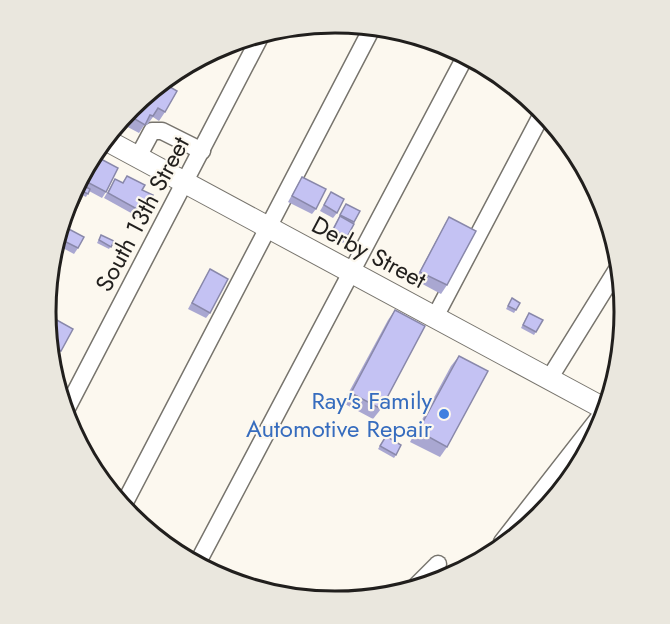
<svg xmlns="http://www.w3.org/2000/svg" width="670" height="624" viewBox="0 0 670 624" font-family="Jost,sans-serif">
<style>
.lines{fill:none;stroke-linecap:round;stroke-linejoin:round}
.minor-casing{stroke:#77746d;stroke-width:19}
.major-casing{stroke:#77746d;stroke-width:23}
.minor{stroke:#fff;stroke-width:16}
.major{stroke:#fff;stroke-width:21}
.wall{fill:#a9a7d1}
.building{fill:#c4c2f3;stroke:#8988aa;stroke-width:1.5}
.shop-dot{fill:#3f7fe0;stroke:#fcf8ef;stroke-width:2}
.labels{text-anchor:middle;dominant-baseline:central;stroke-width:4.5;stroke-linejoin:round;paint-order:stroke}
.street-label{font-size:24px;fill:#211f1d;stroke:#fcf8ef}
.shop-label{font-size:24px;fill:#366cbe;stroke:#fcf8ef;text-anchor:end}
.rim{fill:none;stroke:#211f1d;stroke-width:3}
</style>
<rect width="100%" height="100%" fill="#fcf8ef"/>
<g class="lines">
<g class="minor-casing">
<g id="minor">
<polyline points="138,157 152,131 162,131 202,151"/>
<polyline points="66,210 79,183"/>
<polyline points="435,317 543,112"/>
<polyline points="549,379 616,271"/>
<polyline points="65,412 260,37"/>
<polyline points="123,506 371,30"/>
<polyline points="502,542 605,410"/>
<polyline points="198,562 465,57"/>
<polyline points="417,585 438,564"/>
</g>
</g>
<g class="major-casing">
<polyline id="major" points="108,141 605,409"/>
</g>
<use href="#minor" class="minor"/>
<use href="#major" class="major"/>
</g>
<g class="wall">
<polygon points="165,84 165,112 159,121 153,117 147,125 145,124 139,133 122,124 131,107"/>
<polygon points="99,158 106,192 102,198 89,191 86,197 80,194"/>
<polygon points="127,176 142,190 144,213 140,218 104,198 115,179 122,183"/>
<polygon points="302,177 316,209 312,214 288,202"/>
<polygon points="331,192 337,213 333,218 320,211"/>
<polygon points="346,204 360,211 347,237 343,243 329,235"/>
<polygon points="449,217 447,285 441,294 415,280 444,226"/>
<polygon points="65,227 78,248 74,254 59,246 62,231"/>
<polygon points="101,235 114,241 109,249 97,243"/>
<polygon points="210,269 210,313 206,318 188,309"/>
<polygon points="512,298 520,303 514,313 506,309"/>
<polygon points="395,310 381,409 373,419 343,403 388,320"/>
<polygon points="46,314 61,351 57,357 54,355"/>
<polygon points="527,316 543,320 534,335 521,328"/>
<polygon points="459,356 447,447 440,457 410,442 451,366"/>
<polygon points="384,439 396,455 394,458 378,449"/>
</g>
<g class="building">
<polygon points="165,84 177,91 165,112 158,108 153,116 150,115 145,125 128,115 133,106"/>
<polygon points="99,158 118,168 106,192 87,182"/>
<polygon points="127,176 145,185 142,190 153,195 144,213 108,193 115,179 123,183"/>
<polygon points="302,177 326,189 316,209 292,196"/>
<polygon points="84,186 90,189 88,194 82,191"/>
<polygon points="331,192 344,199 337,213 324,205"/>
<polygon points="346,204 360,211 354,222 340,215"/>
<polygon points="340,216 354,224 347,237 333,230"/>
<polygon points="449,217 476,231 447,285 420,272"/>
<polygon points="65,227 84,237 78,248 60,239 61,234"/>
<polygon points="101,235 114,241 111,247 99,240"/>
<polygon points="210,269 228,279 210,313 192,303"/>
<polygon points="512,298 520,303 516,310 508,306"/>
<polygon points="395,310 425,326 381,409 351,393"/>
<polygon points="529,313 543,320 536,332 523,325"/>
<polygon points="46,314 73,329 61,351 52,346"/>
<polygon points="459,356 488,371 447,447 418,431"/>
<polygon points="386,436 401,445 396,455 380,446"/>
</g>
<circle class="shop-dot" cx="444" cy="414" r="6"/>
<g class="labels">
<g class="street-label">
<text transform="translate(142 214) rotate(-62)">South 13th Street</text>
<text transform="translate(369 252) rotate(28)">Derby Street</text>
</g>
<g class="shop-label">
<text x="432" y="400">Ray's Family<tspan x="432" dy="28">Automotive Repair</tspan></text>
</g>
</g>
<path d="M0 0H670V624H0ZM56 312a279 279 0 1 1 558 0a279 279 0 1 1-558 0Z" fill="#eae7de" fill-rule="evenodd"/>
<path class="rim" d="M56 312a279 279 0 1 1 558 0a279 279 0 1 1-558 0Z"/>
</svg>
